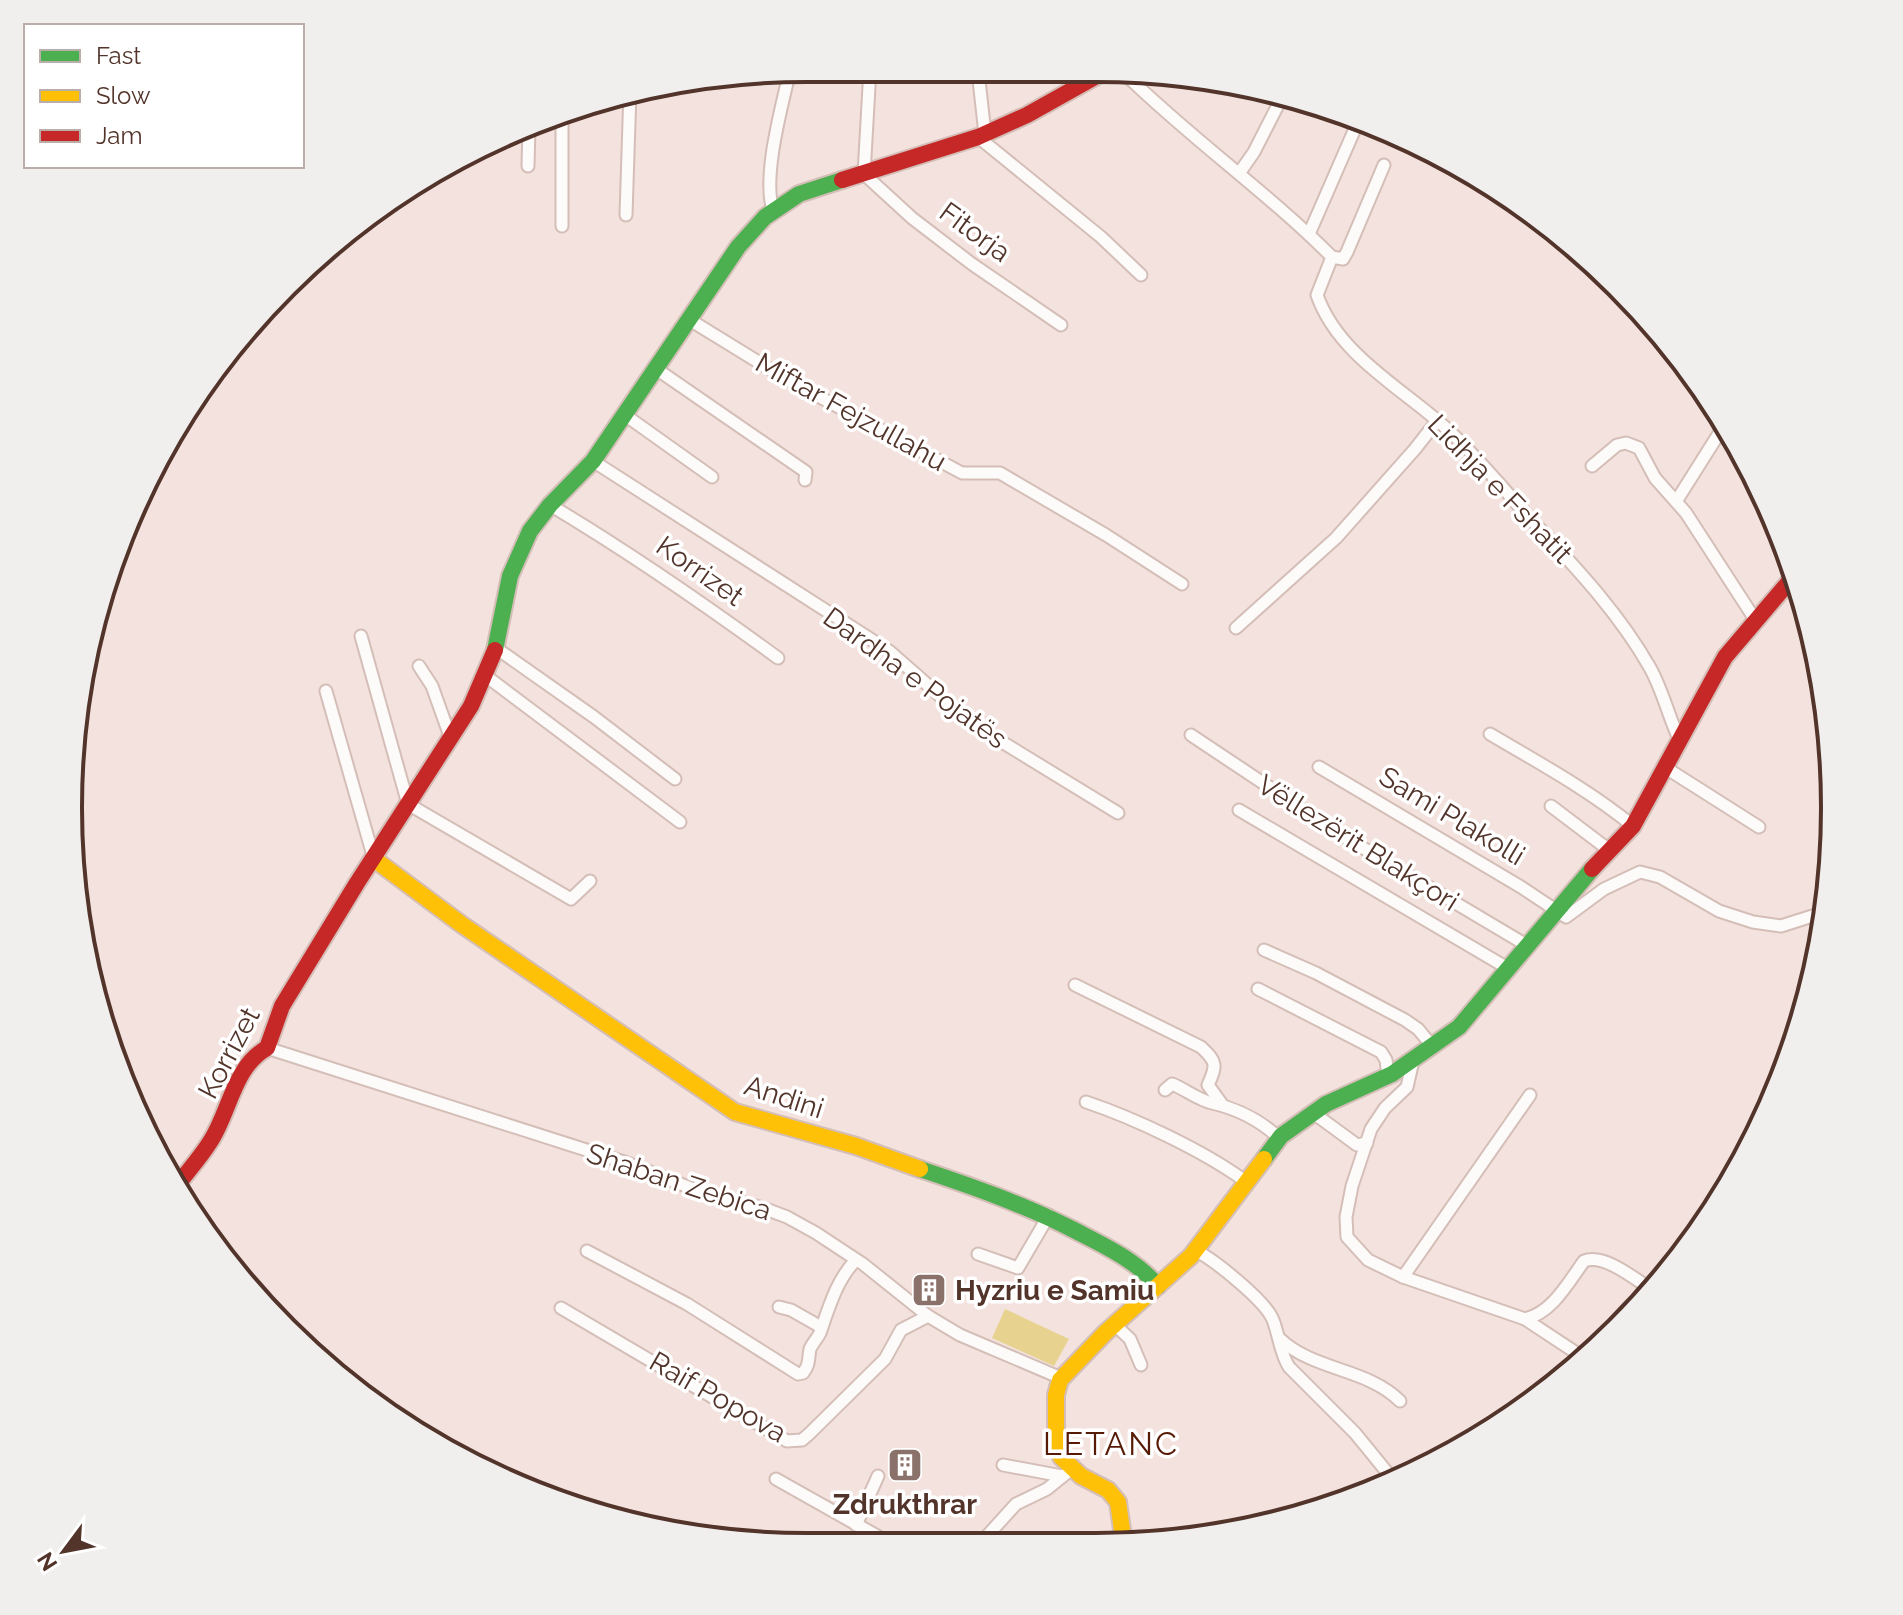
<svg xmlns="http://www.w3.org/2000/svg" width="1903" height="1615" viewBox="0 0 1903 1615" font-family="Raleway,sans-serif">
<style>
.green{fill:#e7d38f}
.lines{fill:none;stroke-linecap:round;stroke-linejoin:round}
.street-casing{stroke:#d4beb7;stroke-width:15}
.fast-casing{stroke:#d4beb7;stroke-width:20}
.slow-casing{stroke:#d4beb7;stroke-width:20}
.jam-casing{stroke:#d4beb7;stroke-width:20}
.street{stroke:#fdfbfa;stroke-width:11}
.fast{stroke:#4caf50;stroke-width:16}
.slow{stroke:#ffc107;stroke-width:16}
.jam{stroke:#c62828;stroke-width:16}
.labels{text-anchor:middle;dominant-baseline:central;stroke-width:7;stroke-linejoin:round;paint-order:stroke}
.street-label{font-size:28px;fill:#52342a;stroke:#fff}
.poi-label{font-size:28px;font-weight:bold;fill:#52342a;stroke:#fff;text-anchor:start}
.quarter-label{font-size:32px;letter-spacing:2px;fill:#571b05;stroke:#fff}
.rim{fill:none;stroke:#52342a;stroke-width:4}
</style>
<rect width="100%" height="100%" fill="#f3e2dd"/>
<polygon class="green" points="1005,1309 1069,1339 1054,1366 992,1338"/>
<g class="lines">
<g class="street-casing">
<g id="street">
<polyline points="870,69 864,174 912,218 972,264 1061,325"/>
<polyline points="978,71 985,134"/>
<path d="M1124,73C1190,138 1266,191 1332,257L1343,259L1347,252L1384,165"/>
<polyline points="562,114 562,226"/>
<polyline points="978,137 1101,237 1141,275"/>
<polyline points="528,166 529,126"/>
<polyline points="1240,172 1254,152 1280,101"/>
<path d="M773,210C762,176 782,106 790,70"/>
<polyline points="626,215 630,91"/>
<polyline points="1309,234 1357,124"/>
<path d="M1332,257L1317,295C1338,355 1402,388 1447,429C1477,456 1503,489 1530,518C1573,565 1617,610 1649,666C1662,688 1668,715 1679,739"/>
<polyline points="690,320 786,379 962,473 1000,473 1106,535 1182,584"/>
<polyline points="655,368 806,472 805,480"/>
<polyline points="625,415 712,477"/>
<polyline points="593,461 889,651 971,723 1118,813"/>
<polyline points="1592,466 1617,445 1626,443 1639,448 1655,478 1686,513 1756,621"/>
<polyline points="1677,500 1725,424"/>
<path d="M550,505C629,552 704,604 778,658"/>
<polyline points="1236,628 1336,538 1415,449 1437,421"/>
<polyline points="361,636 408,804 571,899 590,881"/>
<polyline points="496,648 594,717 675,779"/>
<polyline points="419,666 432,686 451,739"/>
<polyline points="486,676 680,822"/>
<polyline points="326,691 374,859"/>
<path d="M1490,734C1539,763 1589,790 1633,826"/>
<polyline points="1191,735 1338,833 1528,946"/>
<polyline points="1319,767 1521,887 1566,917 1604,889 1640,872 1660,877 1719,911 1753,922 1781,926 1825,912"/>
<polyline points="1666,768 1759,827"/>
<polyline points="1551,806 1609,850"/>
<polyline points="1239,810 1509,969"/>
<polyline points="1264,950 1316,973 1405,1020 1418,1029 1433,1047"/>
<path d="M1075,985L1201,1047C1217,1062 1217,1065 1208,1085L1221,1103"/>
<polyline points="1258,989 1381,1052 1386,1060 1388,1076"/>
<polyline points="267,1048 627,1163 696,1190 763,1208 787,1217 816,1233 863,1264 928,1316 960,1335 1061,1378"/>
<path d="M1413,1061L1407,1087L1385,1108L1371,1129L1352,1186L1346,1217L1347,1237L1368,1260L1403,1277L1525,1319C1552,1313 1568,1283 1584,1261C1604,1253 1635,1279 1652,1290"/>
<path d="M1165,1090L1172,1084C1185,1089 1198,1100 1212,1103C1238,1109 1260,1120 1279,1138"/>
<path d="M1086,1102C1134,1118 1204,1151 1245,1181"/>
<polyline points="1312,1112 1357,1145 1367,1143"/>
<path d="M1195,1250C1213,1259 1266,1301 1273,1320C1279,1335 1280,1353 1289,1367L1355,1433L1395,1482"/>
<path d="M587,1251L687,1304L798,1374L803,1373C810,1364 808,1359 810,1349C812,1344 817,1339 820,1333C829,1307 837,1279 856,1260"/>
<polyline points="978,1254 1018,1268 1049,1215"/>
<polyline points="1403,1277 1530,1095"/>
<polyline points="779,1307 791,1310 821,1327"/>
<polyline points="561,1308 787,1441 802,1440 809,1434 885,1359 901,1330 928,1316"/>
<polyline points="1525,1319 1584,1358"/>
<polyline points="1115,1325 1130,1339 1141,1365"/>
<path d="M1280,1339C1314,1371 1367,1368 1400,1401"/>
<polyline points="1003,1465 1062,1476"/>
<polyline points="776,1479 895,1546"/>
<polyline points="856,1525 878,1476"/>
<polyline points="978,1546 1016,1504 1047,1489 1073,1468"/>
</g>
</g>
<g class="fast-casing">
<g id="fast">
<polyline points="495,650 510,576 530,531 550,505 593,461 738,247 765,217 799,194 842,180"/>
<polyline points="1264,1159 1281,1136 1326,1104 1392,1074 1459,1027 1592,869"/>
<path d="M920,1169C974,1187 1025,1205 1076,1231C1107,1247 1135,1260 1158,1286"/>
</g>
</g>
<g class="slow-casing">
<g id="slow">
<polyline points="374,859 461,924 735,1112 856,1146 920,1169"/>
<polyline points="1124,1544 1118,1502 1108,1490 1081,1476 1061,1457 1056,1440 1056,1395 1060,1380 1105,1333 1191,1256 1264,1159"/>
</g>
</g>
<g class="jam-casing">
<g id="jam">
<polyline points="842,180 978,137 1027,115 1102,73"/>
<polyline points="1592,869 1633,826 1725,657 1794,576"/>
<path d="M176,1187C187,1172 200,1158 210,1142C230,1112 233,1067 267,1048L282,1006L357,883L471,706L495,650"/>
</g>
</g>
<use href="#street" class="street"/>
<use href="#fast" class="fast"/>
<use href="#slow" class="slow"/>
<use href="#jam" class="jam"/>
</g>
<defs>
<g id="building-square" transform="scale(1.8)"><rect x="-9" y="-9" width="18" height="18" rx="4" fill="#8a7169" stroke="#fff"/><path d="M-4-6H4V6H1V3H-1V6H-4ZM-2.5-4.3h1.7v1.8h-1.7ZM.8-4.3h1.7v1.8H.8ZM-2.5-1h1.7V.8h-1.7ZM.8-1h1.7V.8H.8Z" fill="#fff"/></g>
</defs>
<g fill-rule="evenodd">
<use href="#building-square" x="929" y="1290"/>
<use href="#building-square" x="905" y="1465"/>
</g>
<g class="labels">
<g class="street-label">
<text transform="translate(975 232) rotate(36)">Fitorja</text>
<text transform="translate(851 412) rotate(29)">Miftar Fejzullahu</text>
<text transform="translate(1500 489) rotate(46)">Lidhja e Fshatit</text>
<text transform="translate(700 571) rotate(35)">Korrizet</text>
<text transform="translate(915 678) rotate(36)">Dardha e Pojatës</text>
<text transform="translate(1452 816) rotate(31)">Sami Plakolli</text>
<text transform="translate(1358 843) rotate(32)">Vëllezërit Blakçori</text>
<text transform="translate(229 1053) rotate(-62)">Korrizet</text>
<text transform="translate(784 1097) rotate(18)">Andini</text>
<text transform="translate(679 1182) rotate(18)">Shaban Zebica</text>
<text transform="translate(718 1397) rotate(30)">Raif Popova</text>
</g>
<g class="poi-label">
<text x="955" y="1290">Hyzriu e Samiu</text>
<text x="905" y="1504" text-anchor="middle">Zdrukthrar</text>
</g>
<g class="quarter-label">
<text x="1111" y="1443">LETANC</text>
</g>
</g>
<path d="M0 0H1903V1615H0ZM807 82H1096A725 725 0 0 1 1821 807V808A725 725 0 0 1 1096 1533H807A725 725 0 0 1 82 808V807A725 725 0 0 1 807 82Z" fill="#f1efee" fill-rule="evenodd"/>
<path class="rim" d="M807 82H1096A725 725 0 0 1 1821 807V808A725 725 0 0 1 1096 1533H807A725 725 0 0 1 82 808V807A725 725 0 0 1 807 82Z"/>
<rect x="24" y="24" width="280" height="144" fill="#ffffff" stroke="#baaeaa" stroke-width="2"/>
<rect x="40" y="50" width="40" height="12" fill="#4caf50" stroke="#baaeaa" stroke-width="2"/>
<text x="96" y="64" font-size="24" fill="#52342a">Fast</text>
<rect x="40" y="90" width="40" height="12" fill="#ffc107" stroke="#baaeaa" stroke-width="2"/>
<text x="96" y="104" font-size="24" fill="#52342a">Slow</text>
<rect x="40" y="130" width="40" height="12" fill="#c62828" stroke="#baaeaa" stroke-width="2"/>
<text x="96" y="144" font-size="24" fill="#52342a">Jam</text>
<g transform="translate(64 1551) rotate(238)" stroke="#ffffff" stroke-width="6" paint-order="stroke">
<path d="M0-6L14 30L0 20L-14 30Z" fill="#52342a"/>
<text y="-12" font-size="22" font-weight="bold" text-anchor="middle" fill="#52342a">N</text>
</g>
</svg>
